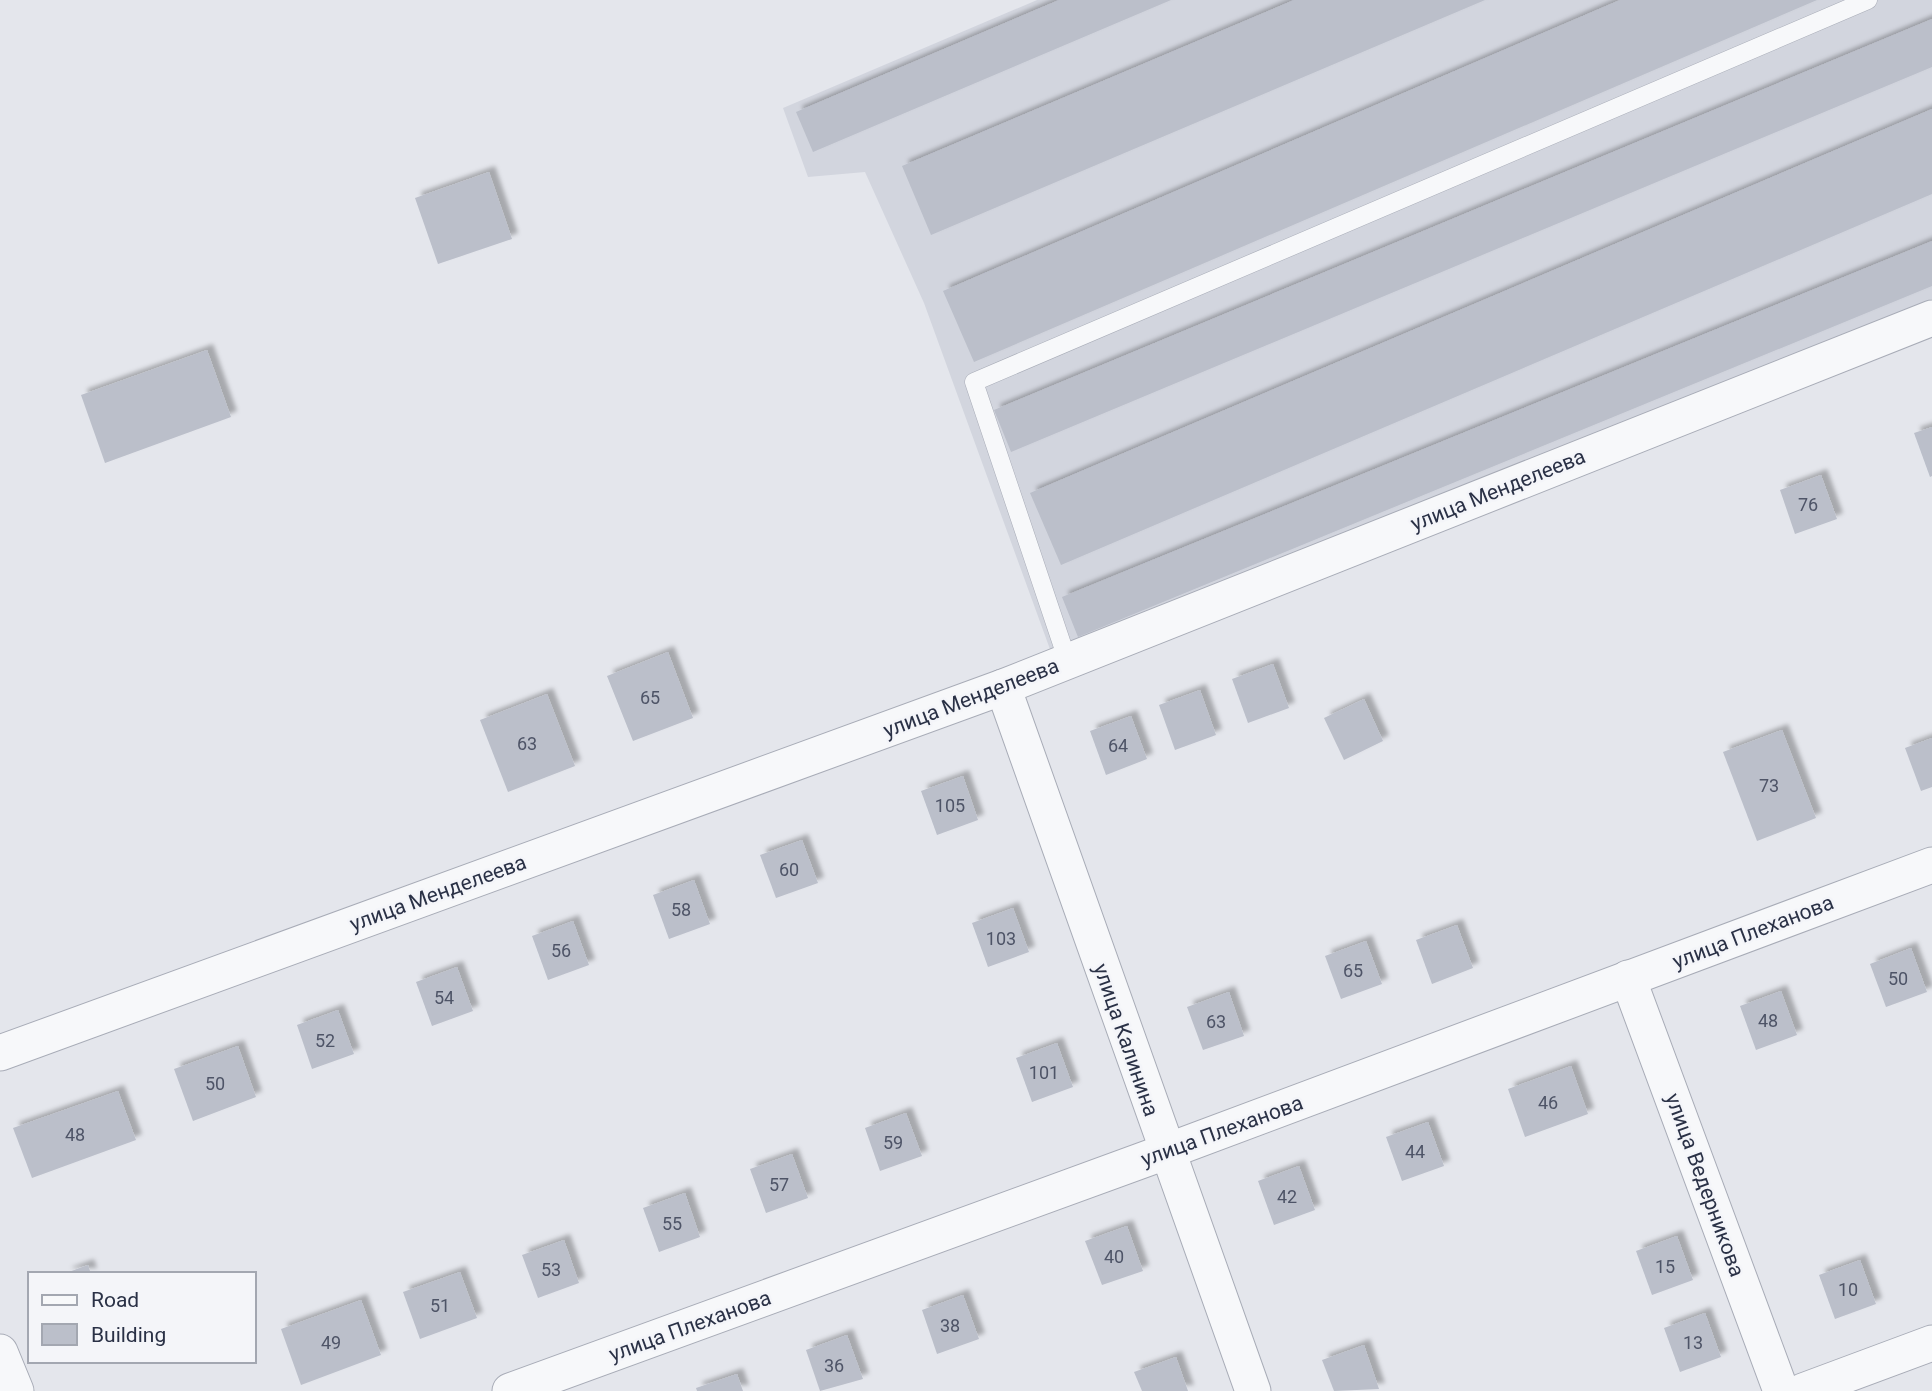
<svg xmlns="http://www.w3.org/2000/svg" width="1932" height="1391" viewBox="0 0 1932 1391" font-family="Roboto,sans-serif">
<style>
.built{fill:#d2d5de}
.building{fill:#bbbfca;filter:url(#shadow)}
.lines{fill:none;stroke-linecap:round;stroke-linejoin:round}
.service-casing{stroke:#a8acb7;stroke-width:19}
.minor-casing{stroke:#a8acb7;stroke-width:37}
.service{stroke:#f7f8fa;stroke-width:18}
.minor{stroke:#f7f8fa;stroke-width:35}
.labels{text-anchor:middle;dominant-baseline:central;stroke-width:5;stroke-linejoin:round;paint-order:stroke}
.number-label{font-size:18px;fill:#4e5467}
.street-label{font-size:21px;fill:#2a3146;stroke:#f4f5f9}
</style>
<defs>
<filter id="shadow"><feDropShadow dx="6" dy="-6" stdDeviation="2" flood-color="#0004"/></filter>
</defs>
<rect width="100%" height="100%" fill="#e4e6ec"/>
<polygon class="built" points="1037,0 1932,0 1932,299 1051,652 924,303 865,172 808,177 783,108"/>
<g class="building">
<polygon points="1059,0 1171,0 813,152 796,112"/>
<polygon points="1294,0 1485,0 931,235 902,166"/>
<polygon points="1620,0 1817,0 974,362 943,291"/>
<polygon points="1932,19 1932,67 1011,452 994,410"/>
<polygon points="1932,109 1932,194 1061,565 1030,493"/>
<polygon points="489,172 512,239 438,264 415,198"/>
<polygon points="1932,241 1932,286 1078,637 1062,597"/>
<polygon points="207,350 231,417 105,463 81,395"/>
<polygon points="1932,427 1932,476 1930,477 1914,433"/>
<polygon points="1821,475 1837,519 1795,534 1780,490"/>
<polygon points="668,652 693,718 633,741 607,676"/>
<polygon points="1273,664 1289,708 1248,723 1232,679"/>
<polygon points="1200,690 1216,735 1175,750 1159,705"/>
<polygon points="547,694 575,766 508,792 480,720"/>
<polygon points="1364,699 1383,741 1344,760 1324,718"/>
<polygon points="1131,716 1147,759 1106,775 1090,731"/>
<polygon points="1782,730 1816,818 1757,841 1723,752"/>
<polygon points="1932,738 1932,787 1921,791 1905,748"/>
<polygon points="963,776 978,820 937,835 921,791"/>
<polygon points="802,840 818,883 776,898 760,855"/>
<polygon points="694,880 710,924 669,939 653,895"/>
<polygon points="1013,908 1029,952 988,967 972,923"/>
<polygon points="573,921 589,965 548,980 532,936"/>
<polygon points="1457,925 1473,968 1432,984 1416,940"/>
<polygon points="1366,941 1382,984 1341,999 1325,956"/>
<polygon points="1911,948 1927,992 1886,1007 1870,964"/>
<polygon points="457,967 473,1011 432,1026 416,982"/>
<polygon points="1781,991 1797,1035 1756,1050 1740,1006"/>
<polygon points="1229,992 1244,1036 1203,1050 1187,1007"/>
<polygon points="338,1010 354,1054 312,1069 297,1025"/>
<polygon points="1057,1043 1073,1087 1032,1102 1016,1058"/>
<polygon points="238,1046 256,1097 193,1121 174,1069"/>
<polygon points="1571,1066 1588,1114 1525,1137 1508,1089"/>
<polygon points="118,1091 136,1140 32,1178 13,1128"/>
<polygon points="906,1113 922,1156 880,1171 865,1128"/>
<polygon points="1428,1122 1444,1166 1402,1181 1386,1137"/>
<polygon points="792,1154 808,1198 766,1213 750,1169"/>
<polygon points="1299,1166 1315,1210 1274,1225 1258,1181"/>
<polygon points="685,1193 700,1237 659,1252 643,1208"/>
<polygon points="1127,1226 1143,1271 1102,1285 1085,1241"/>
<polygon points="1677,1236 1693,1280 1652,1295 1636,1251"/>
<polygon points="564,1240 579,1283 538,1298 522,1255"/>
<polygon points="1860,1260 1876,1304 1835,1319 1819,1275"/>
<polygon points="88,1265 91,1274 66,1274 66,1273"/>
<polygon points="460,1272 477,1318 420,1339 403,1292"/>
<polygon points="963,1295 979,1339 937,1354 922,1310"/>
<polygon points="361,1300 381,1355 301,1385 281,1329"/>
<polygon points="1705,1313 1721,1357 1680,1372 1664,1328"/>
<polygon points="847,1335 863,1379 820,1391 806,1350"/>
<polygon points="1364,1345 1379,1389 1334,1391 1322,1360"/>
<polygon points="1176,1357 1188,1391 1142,1391 1134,1372"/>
<polygon points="737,1374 743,1391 697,1391 696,1388"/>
</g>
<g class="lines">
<g class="service-casing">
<polyline id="service" points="1068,662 974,382 1868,0"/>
</g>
<g class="minor-casing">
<g id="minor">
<polyline points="1003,687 1253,1391"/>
<polyline points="1628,978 1781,1391"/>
<polyline points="0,1053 1003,687 1932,318"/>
<polyline points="0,1352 16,1391"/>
<polyline points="510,1391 1165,1152 1932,865"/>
<polyline points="1803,1391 1932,1343"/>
</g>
</g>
<use href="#service" class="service"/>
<use href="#minor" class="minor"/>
</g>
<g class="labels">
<g class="number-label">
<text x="1808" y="504">76</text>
<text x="650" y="697">65</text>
<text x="527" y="743">63</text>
<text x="1118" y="745">64</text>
<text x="1769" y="785">73</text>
<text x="950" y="805">105</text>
<text x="789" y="869">60</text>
<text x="681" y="909">58</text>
<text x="1001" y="938">103</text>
<text x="561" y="950">56</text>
<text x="1353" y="970">65</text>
<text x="1898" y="978">50</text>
<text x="444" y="997">54</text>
<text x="1768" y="1020">48</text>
<text x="1216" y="1021">63</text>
<text x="325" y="1040">52</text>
<text x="1044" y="1072">101</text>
<text x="215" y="1083">50</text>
<text x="1548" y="1102">46</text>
<text x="75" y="1134">48</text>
<text x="893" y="1142">59</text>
<text x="1415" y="1151">44</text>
<text x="779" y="1184">57</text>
<text x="1287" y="1196">42</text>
<text x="672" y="1223">55</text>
<text x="1114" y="1256">40</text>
<text x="1665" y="1266">15</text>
<text x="551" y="1269">53</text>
<text x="1848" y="1289">10</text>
<text x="440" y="1305">51</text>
<text x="950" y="1325">38</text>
<text x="331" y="1342">49</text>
<text x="1693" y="1342">13</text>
<text x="834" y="1365">36</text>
</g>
<g class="street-label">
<text transform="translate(1498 490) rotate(-22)">улица Менделеева</text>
<text transform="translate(971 698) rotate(-21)">улица Менделеева</text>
<text transform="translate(438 893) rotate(-20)">улица Менделеева</text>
<text transform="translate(1753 932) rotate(-21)">улица Плеханова</text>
<text transform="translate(1126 1040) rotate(71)">улица Калинина</text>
<text transform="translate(1222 1131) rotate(-20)">улица Плеханова</text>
<text transform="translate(1705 1185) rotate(70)">улица Ведерникова</text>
<text transform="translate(690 1326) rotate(-20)">улица Плеханова</text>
</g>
</g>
<rect x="28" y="1272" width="228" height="91" fill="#f4f5f9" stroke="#a3a7b1" stroke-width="2"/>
<rect x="42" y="1295" width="35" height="10" fill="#f7f8fa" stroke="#a3a7b1" stroke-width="2"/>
<text x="91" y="1307" font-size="21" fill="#2a3146">Road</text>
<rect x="42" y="1324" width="35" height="21" fill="#bbbfca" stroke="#a3a7b1" stroke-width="2"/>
<text x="91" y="1342" font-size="21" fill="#2a3146">Building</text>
</svg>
